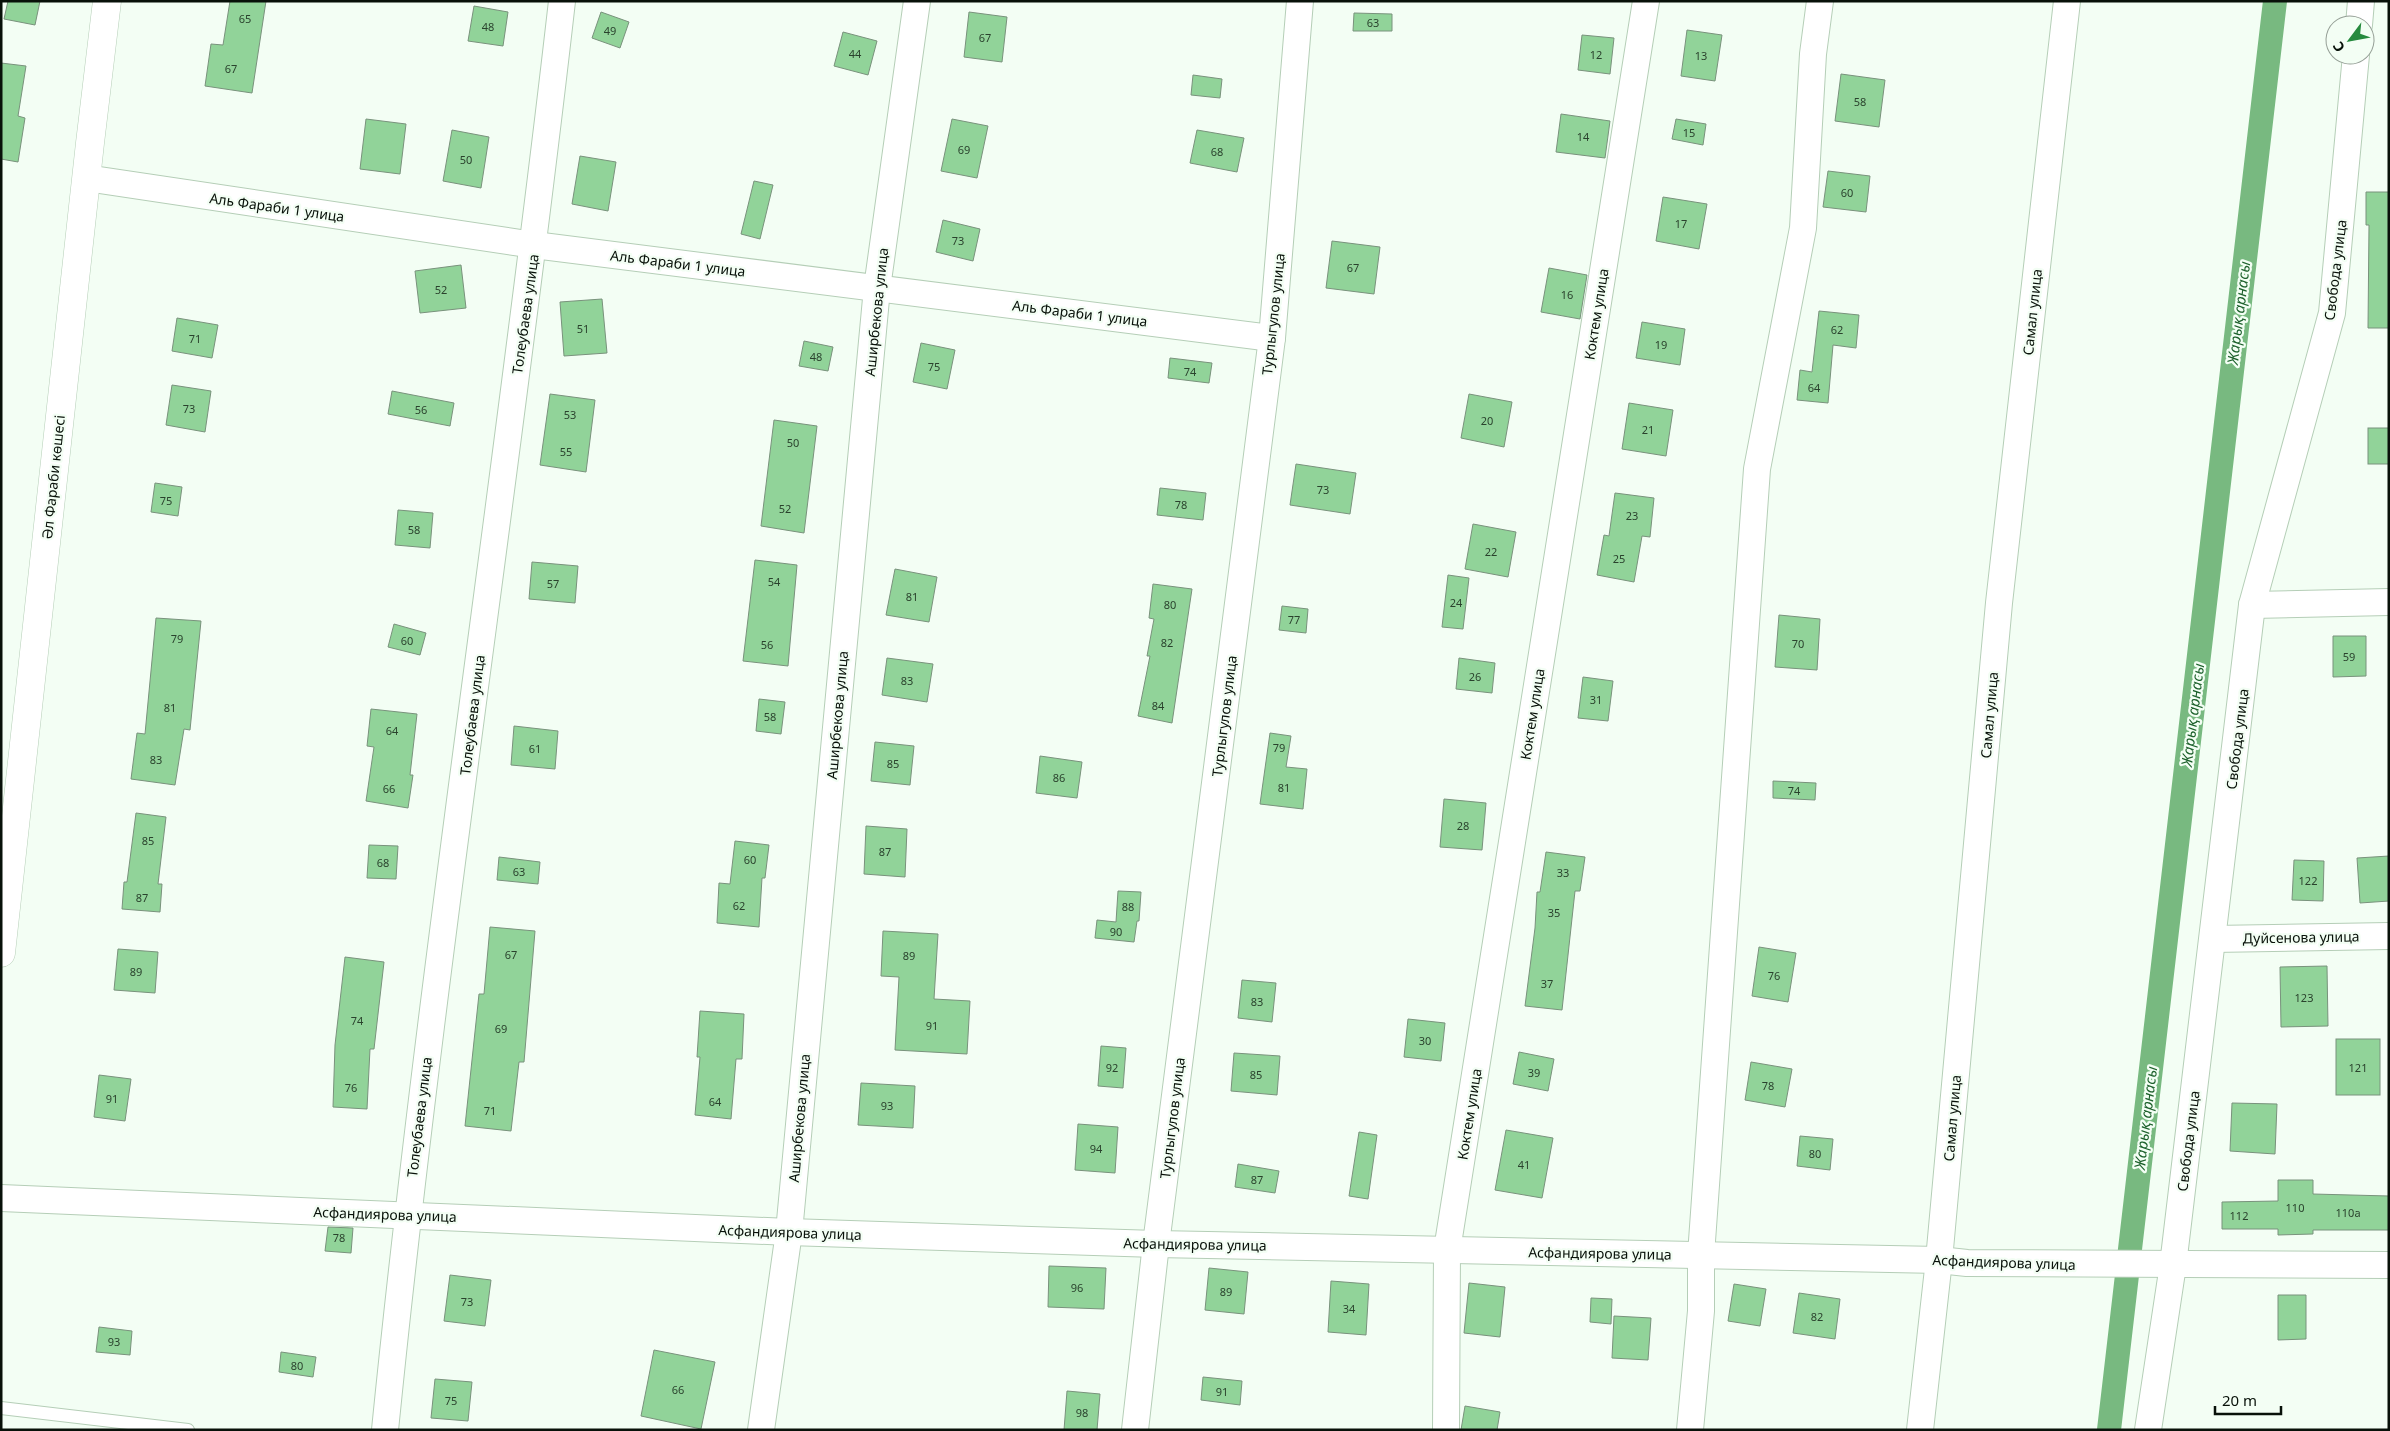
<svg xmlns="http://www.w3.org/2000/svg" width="2390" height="1431" viewBox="0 0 2390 1431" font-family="'Noto Sans',sans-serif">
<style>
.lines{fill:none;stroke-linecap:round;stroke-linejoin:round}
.canal{stroke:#78b980;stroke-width:24}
.building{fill:#91d399;stroke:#79927c}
.service-casing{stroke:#b5ceb7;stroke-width:14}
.minor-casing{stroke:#b5ceb7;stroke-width:28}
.tertiary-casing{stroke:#b5ceb7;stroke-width:29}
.service{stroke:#fff;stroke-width:12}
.minor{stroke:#fff;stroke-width:26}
.tertiary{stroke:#fff;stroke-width:28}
.labels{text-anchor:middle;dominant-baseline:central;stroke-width:4.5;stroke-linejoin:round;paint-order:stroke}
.number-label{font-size:11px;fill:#2a422d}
.street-label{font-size:14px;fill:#081109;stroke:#f3fef4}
.water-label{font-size:15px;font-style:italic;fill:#1d612c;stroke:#f3fef4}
</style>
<rect width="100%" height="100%" fill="#f3fef4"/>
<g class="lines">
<polyline class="canal" points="2109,1430 2275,1"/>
</g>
<g class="building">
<polygon points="8,1 40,1 35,25 4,19"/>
<polygon points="230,1 266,1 252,93 205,86 211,44 223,45"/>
<polygon points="474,6 508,12 503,46 468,41"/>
<polygon points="601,12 629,22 620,48 592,38"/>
<polygon points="969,12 1007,17 1002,62 964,57"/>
<polygon points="1354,13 1392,14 1392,31 1353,31"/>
<polygon points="1687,30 1722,35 1715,81 1681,76"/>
<polygon points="843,32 877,41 868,75 834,66"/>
<polygon points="1582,35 1614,38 1610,74 1578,70"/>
<polygon points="1,63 26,66 18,116 25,118 18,162 1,159"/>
<polygon points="1841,74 1885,80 1879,127 1835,121"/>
<polygon points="1193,75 1222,79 1220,98 1191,95"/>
<polygon points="1561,114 1610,121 1605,158 1556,152"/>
<polygon points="366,119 406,124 400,174 360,169"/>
<polygon points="952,119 988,126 977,178 941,171"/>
<polygon points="1676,119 1706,124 1703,145 1672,139"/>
<polygon points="452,130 489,137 481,188 443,181"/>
<polygon points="1197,130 1244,138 1237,172 1190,163"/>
<polygon points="580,156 616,162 608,211 572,204"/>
<polygon points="1828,171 1870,176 1866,212 1823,207"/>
<polygon points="754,181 773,185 760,239 741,234"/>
<polygon points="2366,192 2389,192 2389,328 2368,328 2369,225 2366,225"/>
<polygon points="1663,197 1707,204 1699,249 1656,241"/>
<polygon points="943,220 980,229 973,261 936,252"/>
<polygon points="1332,241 1380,247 1374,294 1326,288"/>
<polygon points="461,265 466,308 420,313 415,271"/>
<polygon points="1549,268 1587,275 1580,319 1541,312"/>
<polygon points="602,299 607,353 564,356 560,302"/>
<polygon points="1819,311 1859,315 1856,348 1833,345 1828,403 1797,400 1800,370 1812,372"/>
<polygon points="177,318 218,325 212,358 172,351"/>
<polygon points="1642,322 1685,329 1680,365 1636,358"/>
<polygon points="804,341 833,347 828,371 799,366"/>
<polygon points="921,343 955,350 947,389 913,382"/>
<polygon points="1170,358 1212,363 1209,383 1168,378"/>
<polygon points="172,385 211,391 205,432 166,425"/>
<polygon points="392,391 454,403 450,426 388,414"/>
<polygon points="550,394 595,400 586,472 540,465"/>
<polygon points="1469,394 1512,402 1504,447 1461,438"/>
<polygon points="1629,403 1673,410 1666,456 1622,449"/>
<polygon points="774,420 817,426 804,533 761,526"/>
<rect x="2368" y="428" width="21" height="36"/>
<polygon points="1296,464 1356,473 1350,514 1290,505"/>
<polygon points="155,483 182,487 178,516 151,512"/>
<polygon points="1160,488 1206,493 1203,520 1157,515"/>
<polygon points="1615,493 1654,498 1650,537 1642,536 1634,582 1597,575 1604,535 1609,536"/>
<polygon points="398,510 433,513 430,548 395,545"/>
<polygon points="1473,524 1516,532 1508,577 1465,569"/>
<polygon points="755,560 797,565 788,666 743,661"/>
<polygon points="532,562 578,566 575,603 529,599"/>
<polygon points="895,569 937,577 929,622 886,615"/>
<polygon points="1448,575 1469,578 1463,629 1442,627"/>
<polygon points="1153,584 1192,589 1172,723 1138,716 1150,656 1147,656 1154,619 1149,618"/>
<polygon points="1282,606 1308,609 1306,633 1279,630"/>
<polygon points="1779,615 1820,619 1817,670 1775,667"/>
<polygon points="156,618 201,621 190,730 184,729 175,785 131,779 137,733 145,734"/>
<polygon points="394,624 426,633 420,655 388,647"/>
<polygon points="2333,636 2366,636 2366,676 2333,677"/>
<polygon points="887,658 933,664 927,702 882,695"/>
<polygon points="1459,658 1495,663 1492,693 1456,689"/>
<polygon points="1583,677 1613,681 1608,721 1578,718"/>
<polygon points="759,699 785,702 781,734 756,731"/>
<polygon points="371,709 417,714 410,775 413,775 408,808 366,801 374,747 367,746"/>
<polygon points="514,726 558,731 555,769 511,765"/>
<polygon points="1270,733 1291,736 1286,767 1307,769 1303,809 1260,804"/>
<polygon points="875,742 914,746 910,785 871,781"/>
<polygon points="1040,756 1082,762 1077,798 1036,793"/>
<polygon points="1773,781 1816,783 1815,800 1773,798"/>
<polygon points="1444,799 1486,803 1482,850 1440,847"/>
<polygon points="136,813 166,817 158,884 162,884 160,912 122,909 124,882 127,882"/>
<polygon points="866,826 907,829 905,877 864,874"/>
<polygon points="735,841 769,845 765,878 762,878 759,927 717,923 719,883 730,884"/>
<polygon points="369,845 398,846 396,879 367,878"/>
<polygon points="1546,852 1585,857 1580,891 1575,891 1562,1010 1525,1006 1535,928 1537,892 1540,892"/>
<polygon points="2389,856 2389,901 2360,903 2357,858"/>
<polygon points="499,857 540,862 538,884 497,880"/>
<polygon points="2294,860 2324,861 2323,901 2292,900"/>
<polygon points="1118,891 1141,892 1139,921 1137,921 1134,942 1095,938 1097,920 1116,922"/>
<polygon points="490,927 535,931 524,1062 519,1062 511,1131 465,1126 479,994 484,994"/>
<polygon points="883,931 938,934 934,999 970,1001 967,1054 895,1050 899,977 881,976"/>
<polygon points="1759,947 1796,953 1788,1002 1752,996"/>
<polygon points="118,949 158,952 155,993 114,990"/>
<polygon points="345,957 384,962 374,1049 370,1049 367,1109 333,1107 335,1045"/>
<polygon points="2327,966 2328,1026 2281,1027 2280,967"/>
<polygon points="1242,980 1276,983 1272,1022 1238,1018"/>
<polygon points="700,1011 744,1014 742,1059 736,1059 731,1119 695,1115 700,1057 697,1057"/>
<polygon points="1408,1019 1445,1023 1441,1061 1404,1057"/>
<rect x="2336" y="1039" width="44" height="56"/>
<polygon points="1101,1046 1126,1048 1123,1088 1098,1086"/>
<polygon points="1519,1052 1554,1059 1548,1091 1513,1084"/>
<polygon points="1234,1053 1280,1056 1277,1095 1231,1091"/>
<polygon points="1751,1062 1792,1069 1785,1107 1745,1100"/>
<polygon points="99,1075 131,1079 125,1121 94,1117"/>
<polygon points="861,1083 915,1086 913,1128 858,1125"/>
<polygon points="2232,1103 2277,1104 2275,1154 2230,1151"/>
<polygon points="1078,1124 1118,1127 1115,1173 1075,1170"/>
<polygon points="1506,1130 1553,1138 1542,1198 1495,1190"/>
<polygon points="1359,1132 1377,1135 1368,1199 1349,1196"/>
<polygon points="1800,1136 1833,1139 1830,1170 1797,1166"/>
<polygon points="1238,1164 1279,1171 1275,1193 1235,1187"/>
<polygon points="2278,1180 2313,1180 2313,1194 2389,1196 2389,1230 2313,1230 2313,1234 2278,1235 2278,1229 2222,1229 2222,1202 2278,1201"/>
<polygon points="328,1227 353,1228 351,1253 325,1251"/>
<polygon points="1049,1266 1106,1268 1104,1309 1048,1307"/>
<polygon points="1209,1268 1248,1272 1244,1314 1205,1310"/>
<polygon points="450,1275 491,1280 485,1326 444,1321"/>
<polygon points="1331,1281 1369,1284 1366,1335 1328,1332"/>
<polygon points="1469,1283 1505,1287 1500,1337 1464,1333"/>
<polygon points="1734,1284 1766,1289 1760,1326 1728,1321"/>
<polygon points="1799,1293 1840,1299 1835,1339 1793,1333"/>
<polygon points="2278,1295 2306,1295 2306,1339 2278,1340"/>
<polygon points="1591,1298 1612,1299 1611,1324 1590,1322"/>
<polygon points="1614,1316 1651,1318 1648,1360 1612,1358"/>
<polygon points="99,1327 132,1331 130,1355 96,1352"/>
<polygon points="654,1350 715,1362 701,1429 641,1416"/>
<polygon points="281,1352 316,1357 313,1377 279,1372"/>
<polygon points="1203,1377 1242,1381 1240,1405 1201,1400"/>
<polygon points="435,1379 472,1382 468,1421 431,1418"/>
<polygon points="1067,1391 1100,1394 1097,1430 1064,1430"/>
<polygon points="1465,1406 1500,1412 1497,1430 1461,1430"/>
</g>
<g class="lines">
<g class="service-casing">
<polyline id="service" points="1,1408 188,1430"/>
</g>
<g class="minor-casing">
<g id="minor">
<polyline points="2359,25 2361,1"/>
<polyline points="86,178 534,245 1272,338"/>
<polyline points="2252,605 2389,602"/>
<polyline points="2213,939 2389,936"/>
<polyline points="1,1198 789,1232 1156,1244 1939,1260 1967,1263 2389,1265"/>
<path d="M385,1430C433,952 508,478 562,1"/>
<polyline points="761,1430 789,1232 877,288 917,1"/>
<polyline points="1135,1430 1156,1244 1272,338 1300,1"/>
<polyline points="1446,1430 1447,1250 1646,1"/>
<polyline points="1690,1430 1701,1311 1701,1255 1757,469 1803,228 1813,54 1820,1"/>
<polyline points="1920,1430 1939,1260 1999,603 2067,1"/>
<polyline points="2148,1430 2173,1265 2252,605 2332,313 2356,55"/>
</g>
</g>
<g class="tertiary-casing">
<polyline id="tertiary" points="1,953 90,143 107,1"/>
</g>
<use href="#service" class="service"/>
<use href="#minor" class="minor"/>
<use href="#tertiary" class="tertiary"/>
</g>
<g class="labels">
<g class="number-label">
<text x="245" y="18">65</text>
<text x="1373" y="22">63</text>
<text x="488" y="26">48</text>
<text x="610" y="30">49</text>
<text x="985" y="37">67</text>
<text x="855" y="53">44</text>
<text x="1596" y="54">12</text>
<text x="1701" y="55">13</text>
<text x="231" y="68">67</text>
<text x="1860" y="101">58</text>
<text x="1689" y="132">15</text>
<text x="1583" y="136">14</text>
<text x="964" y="149">69</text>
<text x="1217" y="151">68</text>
<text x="466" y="159">50</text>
<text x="1847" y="192">60</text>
<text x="1681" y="223">17</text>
<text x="958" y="240">73</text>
<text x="1353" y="267">67</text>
<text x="441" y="289">52</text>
<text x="1567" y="294">16</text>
<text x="583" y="328">51</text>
<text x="1837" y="329">62</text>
<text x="195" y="338">71</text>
<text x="1661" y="344">19</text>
<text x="816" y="356">48</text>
<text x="934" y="366">75</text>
<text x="1190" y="371">74</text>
<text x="1814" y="387">64</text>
<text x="189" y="408">73</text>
<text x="421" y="409">56</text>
<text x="570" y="414">53</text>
<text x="1487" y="420">20</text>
<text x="1648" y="429">21</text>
<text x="793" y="442">50</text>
<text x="566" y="451">55</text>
<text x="1323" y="489">73</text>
<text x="166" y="500">75</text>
<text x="1181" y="504">78</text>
<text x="785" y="508">52</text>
<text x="1632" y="515">23</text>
<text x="414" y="529">58</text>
<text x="1491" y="551">22</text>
<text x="1619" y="558">25</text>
<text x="774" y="581">54</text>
<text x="553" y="583">57</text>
<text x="912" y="596">81</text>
<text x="1456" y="602">24</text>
<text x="1170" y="604">80</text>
<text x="1294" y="619">77</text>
<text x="177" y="638">79</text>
<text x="407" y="640">60</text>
<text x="1167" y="642">82</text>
<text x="1798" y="643">70</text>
<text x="767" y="644">56</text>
<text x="2349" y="656">59</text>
<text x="1475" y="676">26</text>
<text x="907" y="680">83</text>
<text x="1596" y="699">31</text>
<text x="1158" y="705">84</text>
<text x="170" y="707">81</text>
<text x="770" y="716">58</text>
<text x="392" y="730">64</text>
<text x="1279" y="747">79</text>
<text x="535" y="748">61</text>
<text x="156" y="759">83</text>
<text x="893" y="763">85</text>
<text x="1059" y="777">86</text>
<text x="1284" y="787">81</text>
<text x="389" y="788">66</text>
<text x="1794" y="790">74</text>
<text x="1463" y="825">28</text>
<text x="148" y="840">85</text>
<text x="885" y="851">87</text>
<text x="750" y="859">60</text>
<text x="383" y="862">68</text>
<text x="519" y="871">63</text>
<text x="1563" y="872">33</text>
<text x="2308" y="880">122</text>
<text x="142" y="897">87</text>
<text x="739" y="905">62</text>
<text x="1128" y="906">88</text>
<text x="1554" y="912">35</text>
<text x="1116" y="931">90</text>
<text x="511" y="954">67</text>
<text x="909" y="955">89</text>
<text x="136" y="971">89</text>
<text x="1774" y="975">76</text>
<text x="1547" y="983">37</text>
<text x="2304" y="997">123</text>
<text x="1257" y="1001">83</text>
<text x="357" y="1020">74</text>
<text x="932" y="1025">91</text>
<text x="501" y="1028">69</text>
<text x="1425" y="1040">30</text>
<text x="1112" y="1067">92</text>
<text x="2358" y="1067">121</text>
<text x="1534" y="1072">39</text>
<text x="1256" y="1074">85</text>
<text x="1768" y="1085">78</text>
<text x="351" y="1087">76</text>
<text x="112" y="1098">91</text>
<text x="715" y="1101">64</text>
<text x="887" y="1105">93</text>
<text x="490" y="1110">71</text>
<text x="1096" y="1148">94</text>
<text x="1815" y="1153">80</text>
<text x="1524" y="1164">41</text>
<text x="1257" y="1179">87</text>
<text x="2295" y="1207">110</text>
<text x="2348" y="1212">110а</text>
<text x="2239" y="1215">112</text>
<text x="339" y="1237">78</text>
<text x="1077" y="1287">96</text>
<text x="1226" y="1291">89</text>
<text x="467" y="1301">73</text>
<text x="1349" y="1308">34</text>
<text x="1817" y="1316">82</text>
<text x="114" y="1341">93</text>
<text x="297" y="1365">80</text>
<text x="678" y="1389">66</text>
<text x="1222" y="1391">91</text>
<text x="451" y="1400">75</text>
<text x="1082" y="1412">98</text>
</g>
<g class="street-label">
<text transform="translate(277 207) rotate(8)">Аль Фараби 1 улица</text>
<text transform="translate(678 263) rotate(7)">Аль Фараби 1 улица</text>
<text transform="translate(2335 270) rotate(-83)">Свобода улица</text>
<text transform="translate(876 312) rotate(-84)">Аширбекова улица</text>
<text transform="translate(2032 312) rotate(-84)">Самал улица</text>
<text transform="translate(1080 313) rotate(7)">Аль Фараби 1 улица</text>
<text transform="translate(525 314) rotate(-82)">Толеубаева улица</text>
<text transform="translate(1273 314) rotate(-84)">Турлыгулов улица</text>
<text transform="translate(1596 314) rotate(-81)">Коктем улица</text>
<text transform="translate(53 477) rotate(-84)">Әл Фараби көшесі</text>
<text transform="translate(1532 714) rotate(-81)">Коктем улица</text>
<text transform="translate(472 715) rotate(-83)">Толеубаева улица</text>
<text transform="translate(837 715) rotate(-85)">Аширбекова улица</text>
<text transform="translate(1989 715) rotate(-85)">Самал улица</text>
<text transform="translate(1224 716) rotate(-83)">Турлыгулов улица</text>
<text transform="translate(2237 739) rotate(-83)">Свобода улица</text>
<text transform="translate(2301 937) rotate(-1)">Дуйсенова улица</text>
<text transform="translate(1469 1114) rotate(-81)">Коктем улица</text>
<text transform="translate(419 1117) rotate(-83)">Толеубаева улица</text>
<text transform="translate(799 1118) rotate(-85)">Аширбекова улица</text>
<text transform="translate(1172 1118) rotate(-83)">Турлыгулов улица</text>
<text transform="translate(1952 1118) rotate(-85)">Самал улица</text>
<text transform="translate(2188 1141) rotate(-83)">Свобода улица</text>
<text transform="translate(385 1214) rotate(2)">Асфандиярова улица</text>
<text transform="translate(790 1232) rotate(2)">Асфандиярова улица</text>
<text transform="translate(1195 1244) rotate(1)">Асфандиярова улица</text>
<text transform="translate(1600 1253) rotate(1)">Асфандиярова улица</text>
<text transform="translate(2004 1262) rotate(2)">Асфандиярова улица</text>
</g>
<g class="water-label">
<text transform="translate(2238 313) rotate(-83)">Жарық арнасы</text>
<text transform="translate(2192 715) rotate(-83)">Жарық арнасы</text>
<text transform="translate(2145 1118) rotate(-83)">Жарық арнасы</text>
</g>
</g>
<rect width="2390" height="1431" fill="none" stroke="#081109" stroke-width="5"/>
<g transform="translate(2350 40) rotate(238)"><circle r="24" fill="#f3fef4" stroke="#959f96"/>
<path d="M0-4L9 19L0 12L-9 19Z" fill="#268a3e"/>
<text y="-8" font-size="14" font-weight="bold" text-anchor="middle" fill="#081109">С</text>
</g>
<path d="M2215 1406v8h66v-8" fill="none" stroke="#081109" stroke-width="2.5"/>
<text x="2222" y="1406" font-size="15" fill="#081109" stroke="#f3fef4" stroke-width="4" paint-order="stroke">20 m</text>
</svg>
